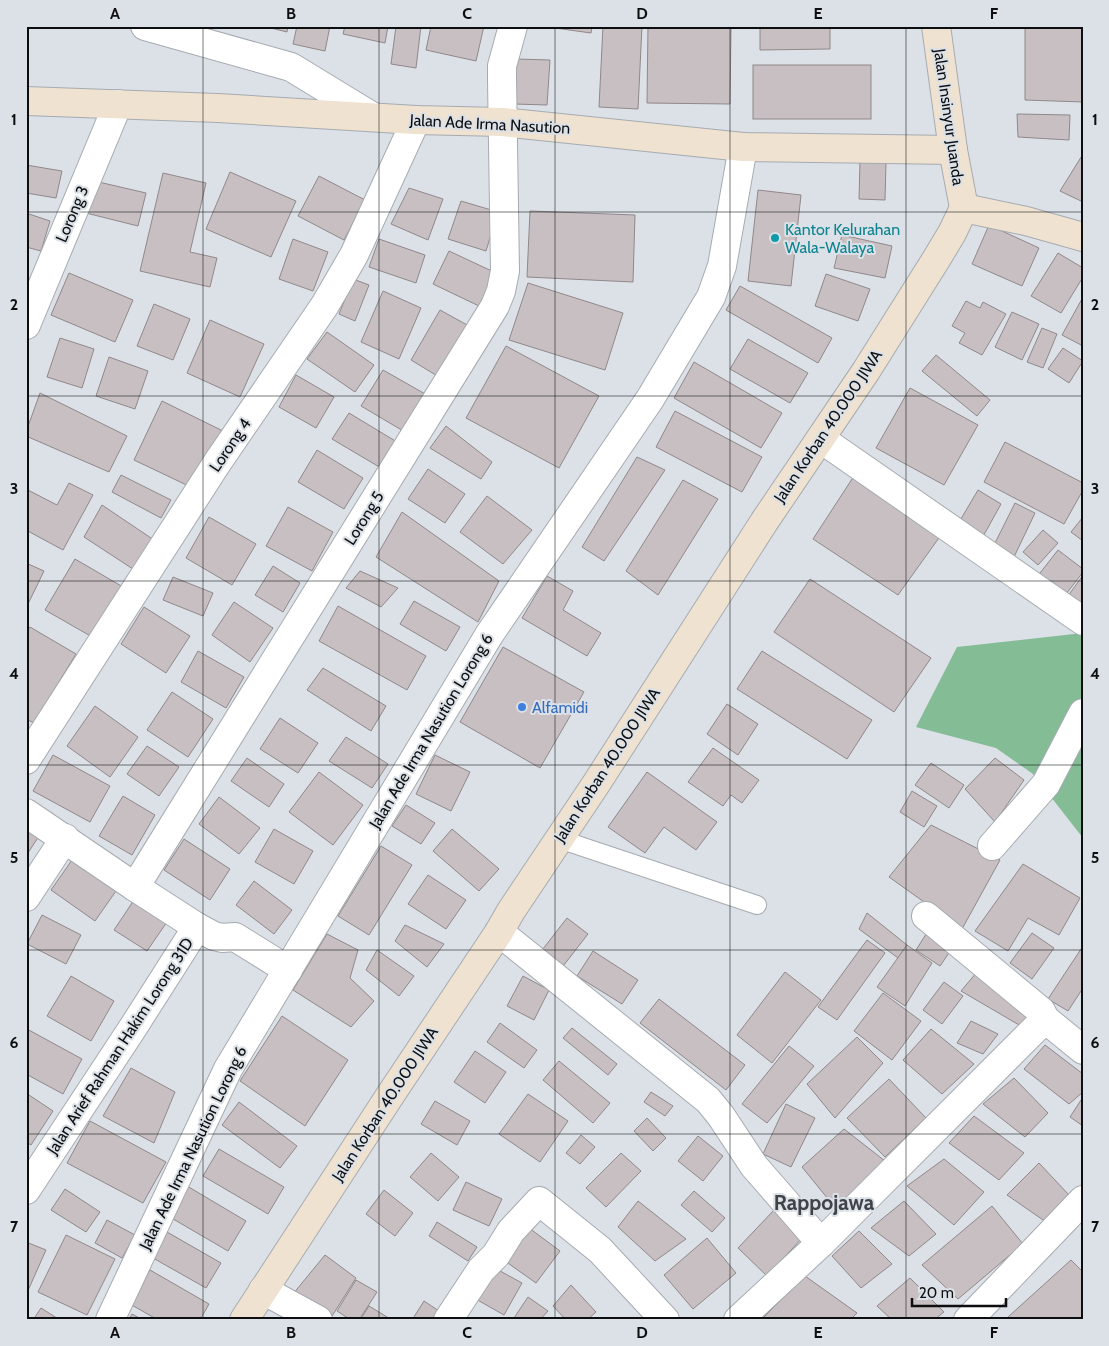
<svg xmlns="http://www.w3.org/2000/svg" width="1109" height="1346" viewBox="0 0 1109 1346" font-family="Cabin,sans-serif">
<style>
.forest{fill:#84bc96}
.building{fill:#c7bfc1;stroke:#90888a}
.lines{fill:none;stroke-linecap:round;stroke-linejoin:round}
.lane-casing{stroke:#a6abb1;stroke-width:20}
.street-casing{stroke:#a6abb1;stroke-width:30}
.secondary-casing{stroke:#a6abb1;stroke-width:30}
.lane{stroke:#fff;stroke-width:18}
.street{stroke:#fff;stroke-width:28}
.secondary{stroke:#efe2d0;stroke-width:28}
.grid{fill:none;stroke:#0c0e10;stroke-width:1;stroke-opacity:0.55}
.culture-dot{fill:#0f9aa8;stroke:#dbe1e7;stroke-width:2}
.shop-dot{fill:#3f7fe0;stroke:#dbe1e7;stroke-width:2}
.labels{text-anchor:middle;dominant-baseline:central;stroke-width:4;stroke-linejoin:round;paint-order:stroke}
.street-label{font-size:16px;fill:#0c0e10;stroke:#dbe1e7}
.culture-label{font-size:16px;fill:#0d838f;stroke:#dbe1e7;text-anchor:start}
.shop-label{font-size:16px;fill:#366cbe;stroke:#dbe1e7;text-anchor:start}
.district-label{font-size:21px;font-weight:bold;fill:#404449;stroke:#dbe1e7}
.neatline{fill:none;stroke:#0c0e10;stroke-width:2}
.grid-label{font-size:16px;text-anchor:middle;font-weight:bold;fill:#0c0e10}
</style>
<rect width="100%" height="100%" fill="#dbe1e7"/>
<polygon class="forest" points="1083,633 1083,838 1033,774 996,748 916,727 957,647"/>
<g class="building">
<polygon points="263,26 288,26 287,32"/>
<polygon points="297,26 330,26 325,51 293,44"/>
<polygon points="345,26 388,26 385,43 343,34"/>
<polygon points="396,26 421,26 416,68 391,64"/>
<polygon points="431,26 484,26 476,61 426,50"/>
<polygon points="541,26 592,26 591,33"/>
<polygon points="603,26 642,26 638,109 599,107"/>
<polygon points="648,26 731,26 730,104 647,103"/>
<polygon points="760,26 830,26 830,49 760,50"/>
<polygon points="1025,26 1083,26 1083,102 1025,100"/>
<polygon points="517,59 550,60 547,105 514,104"/>
<rect x="753" y="65" width="118" height="54"/>
<polygon points="1017,114 1070,115 1069,140 1018,137"/>
<polygon points="1083,154 1083,202 1060,191"/>
<polygon points="860,162 886,163 885,200 859,199"/>
<polygon points="26,165 62,171 56,198 26,193"/>
<polygon points="230,172 296,201 271,257 206,229"/>
<polygon points="163,173 206,183 190,252 217,258 210,287 140,271"/>
<polygon points="319,176 365,200 344,240 298,216"/>
<polygon points="90,180 146,193 138,226 82,212"/>
<polygon points="409,188 443,199 428,240 391,224"/>
<polygon points="758,190 801,195 791,286 748,281"/>
<polygon points="461,201 498,212 486,251 448,239"/>
<polygon points="530,211 635,215 633,282 527,277"/>
<polygon points="26,213 50,221 41,251 26,247"/>
<polygon points="989,225 1039,248 1022,286 972,264"/>
<polygon points="842,235 892,246 885,278 834,268"/>
<polygon points="293,239 328,252 313,291 279,279"/>
<polygon points="379,239 425,255 416,283 369,267"/>
<polygon points="449,251 496,273 479,306 433,284"/>
<polygon points="1058,253 1083,268 1083,277 1061,313 1031,296"/>
<polygon points="69,273 133,300 115,342 51,315"/>
<polygon points="826,274 870,289 858,321 815,306"/>
<polygon points="353,279 369,285 355,321 339,314"/>
<polygon points="528,283 623,313 605,370 509,340"/>
<polygon points="740,286 832,338 818,363 726,310"/>
<polygon points="383,291 421,308 399,359 361,342"/>
<polygon points="1083,297 1083,346 1062,335"/>
<polygon points="966,301 980,308 983,302 1006,314 982,355 959,343 965,333 952,326"/>
<polygon points="154,304 190,319 173,360 137,346"/>
<polygon points="440,310 469,326 439,377 411,360"/>
<polygon points="1012,312 1039,324 1022,360 995,347"/>
<polygon points="210,320 264,344 240,397 187,373"/>
<polygon points="1042,328 1057,334 1043,368 1027,362"/>
<polygon points="327,332 374,365 355,392 307,359"/>
<polygon points="60,338 94,349 82,388 47,377"/>
<polygon points="748,339 808,373 790,403 730,369"/>
<polygon points="506,346 599,396 559,468 466,418"/>
<polygon points="1063,348 1083,361 1069,383 1048,369"/>
<polygon points="936,355 990,400 977,416 922,371"/>
<polygon points="109,357 148,371 135,409 96,396"/>
<polygon points="694,362 782,413 761,448 674,398"/>
<polygon points="383,370 427,395 405,432 361,406"/>
<polygon points="296,375 334,397 316,428 279,407"/>
<polygon points="910,388 978,425 944,485 876,448"/>
<polygon points="40,393 127,436 109,472 26,436 26,432"/>
<polygon points="162,401 223,431 195,489 134,460"/>
<polygon points="675,411 762,457 742,492 656,447"/>
<polygon points="349,413 397,442 381,468 332,439"/>
<polygon points="446,426 492,462 481,479 430,448"/>
<polygon points="1005,442 1083,483 1083,490 1064,524 984,482"/>
<polygon points="317,450 363,478 344,509 298,482"/>
<polygon points="637,457 665,470 604,561 582,547"/>
<polygon points="428,469 465,494 445,523 408,499"/>
<polygon points="121,475 171,500 161,518 112,492"/>
<polygon points="854,476 941,535 898,595 813,539"/>
<polygon points="683,480 718,499 658,595 626,571"/>
<polygon points="69,483 93,495 63,550 26,530 26,489 57,505"/>
<polygon points="978,490 1001,504 980,542 955,529"/>
<polygon points="487,496 532,530 503,564 460,532"/>
<polygon points="1015,503 1035,513 1014,557 993,547"/>
<polygon points="102,505 154,540 139,573 84,537"/>
<polygon points="288,507 333,532 312,571 266,546"/>
<polygon points="402,512 499,581 478,622 376,557"/>
<polygon points="209,517 256,544 232,585 186,558"/>
<polygon points="1083,517 1083,541 1071,532"/>
<polygon points="1043,530 1058,543 1038,565 1023,552"/>
<polygon points="1058,550 1083,569 1083,572 1060,602 1033,582"/>
<polygon points="75,559 123,587 94,638 45,610"/>
<polygon points="26,563 44,571 26,608"/>
<polygon points="273,566 300,583 283,612 255,595"/>
<polygon points="360,571 398,588 381,607 346,588"/>
<polygon points="1083,575 1083,616 1063,603"/>
<polygon points="547,576 573,591 563,610 601,633 587,656 522,618"/>
<polygon points="173,577 213,593 203,616 163,600"/>
<polygon points="810,579 931,658 894,712 774,632"/>
<polygon points="414,601 460,627 446,651 400,624"/>
<polygon points="234,602 273,628 250,662 212,635"/>
<polygon points="338,606 426,656 407,690 319,641"/>
<polygon points="144,607 190,636 166,673 121,644"/>
<polygon points="30,627 76,654 34,723 26,719 26,633"/>
<polygon points="503,647 584,692 540,768 460,722"/>
<polygon points="198,651 244,677 226,708 181,682"/>
<polygon points="762,651 872,720 847,759 737,689"/>
<polygon points="323,668 386,706 371,731 307,690"/>
<polygon points="172,692 213,719 188,757 147,730"/>
<polygon points="727,704 758,724 738,755 707,734"/>
<polygon points="95,706 138,737 110,777 67,746"/>
<polygon points="280,718 318,743 298,773 260,749"/>
<polygon points="346,737 388,764 372,788 329,761"/>
<polygon points="147,746 179,767 159,796 127,774"/>
<polygon points="713,748 759,780 742,803 731,795 723,806 688,782"/>
<polygon points="53,755 110,786 90,822 33,791"/>
<polygon points="435,755 470,772 451,811 416,794"/>
<polygon points="247,758 284,784 269,807 231,781"/>
<polygon points="995,758 1024,780 995,822 965,789"/>
<polygon points="931,763 964,785 949,808 915,785"/>
<polygon points="319,772 363,805 333,845 289,812"/>
<polygon points="647,772 717,822 696,850 664,827 645,853 608,827"/>
<polygon points="912,791 937,806 924,827 900,812"/>
<polygon points="123,796 155,815 132,855 99,836"/>
<polygon points="219,797 260,828 239,854 199,824"/>
<polygon points="406,805 435,823 421,844 392,826"/>
<polygon points="26,823 41,833 26,856"/>
<polygon points="931,825 1000,860 962,929 889,877"/>
<polygon points="274,829 313,851 294,884 255,862"/>
<polygon points="452,829 499,869 479,891 433,851"/>
<polygon points="184,839 230,869 210,900 164,870"/>
<polygon points="381,846 412,865 369,935 338,916"/>
<polygon points="72,860 116,891 95,921 51,890"/>
<polygon points="1023,864 1080,898 1059,935 1028,918 1008,951 975,931"/>
<polygon points="428,875 466,900 446,929 408,904"/>
<polygon points="254,881 292,910 274,934 236,905"/>
<polygon points="136,897 169,919 147,951 114,930"/>
<polygon points="867,913 907,945 898,958 859,929"/>
<polygon points="42,915 81,935 66,964 27,944"/>
<polygon points="567,918 588,934 560,970 539,954"/>
<polygon points="405,925 444,944 427,967 395,941"/>
<polygon points="928,931 953,947 940,966 916,950"/>
<polygon points="1032,933 1054,948 1032,979 1010,963"/>
<polygon points="327,934 358,950 350,978 374,1001 351,1027 293,990"/>
<polygon points="867,940 885,953 837,1020 818,1007"/>
<polygon points="907,945 932,963 905,1006 877,987"/>
<polygon points="1081,949 1083,950 1083,988 1068,1011 1048,999"/>
<polygon points="377,950 414,976 399,996 366,970"/>
<polygon points="593,951 638,980 622,1004 577,976"/>
<polygon points="785,972 821,1000 772,1063 737,1035"/>
<polygon points="977,972 1039,1012 1026,1029 961,991"/>
<polygon points="71,976 114,1001 91,1041 47,1016"/>
<polygon points="523,976 549,990 534,1020 507,1006"/>
<polygon points="944,982 963,996 942,1024 923,1010"/>
<polygon points="883,993 921,1021 892,1060 854,1031"/>
<polygon points="659,999 745,1065 726,1090 640,1023"/>
<polygon points="282,1016 348,1060 305,1126 240,1081"/>
<polygon points="971,1021 998,1034 983,1054 957,1043"/>
<polygon points="500,1023 537,1050 524,1068 487,1042"/>
<polygon points="572,1028 617,1064 608,1075 563,1038"/>
<polygon points="27,1029 82,1059 63,1094 26,1074"/>
<polygon points="931,1029 974,1064 942,1094 903,1060"/>
<polygon points="857,1037 883,1063 835,1118 807,1084"/>
<polygon points="1045,1045 1083,1074 1083,1092 1069,1104 1024,1069"/>
<polygon points="789,1046 814,1066 767,1123 742,1104"/>
<polygon points="475,1051 506,1072 485,1103 454,1082"/>
<polygon points="559,1061 610,1103 593,1123 543,1080"/>
<polygon points="131,1068 175,1092 154,1143 103,1116"/>
<polygon points="1014,1078 1048,1113 1025,1137 983,1104"/>
<polygon points="889,1079 926,1118 885,1157 847,1118"/>
<polygon points="651,1092 673,1106 665,1116 644,1102"/>
<polygon points="26,1093 53,1111 31,1145 26,1142"/>
<polygon points="528,1094 568,1121 540,1162 499,1134"/>
<polygon points="1083,1097 1083,1126 1070,1117"/>
<polygon points="435,1101 470,1121 457,1145 421,1124"/>
<polygon points="239,1102 297,1146 280,1168 222,1125"/>
<polygon points="786,1104 815,1118 791,1167 763,1154"/>
<polygon points="974,1116 1024,1153 999,1180 949,1143"/>
<polygon points="647,1118 666,1138 653,1151 634,1131"/>
<polygon points="90,1121 166,1162 143,1203 67,1163"/>
<polygon points="844,1129 885,1161 837,1210 802,1167"/>
<polygon points="581,1135 595,1147 580,1164 566,1153"/>
<polygon points="698,1136 723,1156 703,1181 678,1161"/>
<polygon points="219,1149 284,1187 268,1214 203,1176"/>
<polygon points="431,1153 459,1177 438,1201 410,1177"/>
<polygon points="621,1153 641,1171 606,1207 586,1188"/>
<polygon points="944,1159 984,1192 954,1225 907,1186"/>
<polygon points="1039,1163 1069,1195 1046,1222 1007,1195"/>
<polygon points="466,1182 502,1199 489,1226 453,1210"/>
<polygon points="187,1186 246,1221 228,1251 168,1216"/>
<polygon points="65,1189 100,1212 86,1232 51,1210"/>
<polygon points="384,1190 413,1213 395,1236 366,1214"/>
<polygon points="694,1191 725,1218 712,1232 681,1205"/>
<polygon points="638,1201 686,1239 655,1261 618,1227"/>
<polygon points="904,1201 936,1234 909,1256 871,1228"/>
<polygon points="992,1206 1023,1244 958,1299 922,1265"/>
<polygon points="775,1209 804,1236 767,1276 738,1248"/>
<polygon points="107,1220 135,1235 122,1258 95,1243"/>
<polygon points="437,1222 477,1247 468,1261 429,1236"/>
<polygon points="529,1228 560,1251 536,1283 505,1261"/>
<polygon points="859,1231 892,1264 861,1288 832,1256"/>
<polygon points="167,1232 221,1263 206,1288 153,1258"/>
<polygon points="66,1235 115,1259 87,1315 38,1292"/>
<polygon points="707,1238 736,1273 693,1309 664,1275"/>
<polygon points="26,1242 46,1250 26,1295"/>
<polygon points="325,1255 356,1278 332,1316 293,1294"/>
<polygon points="1071,1260 1083,1272 1083,1320 1011,1320 1008,1317"/>
<polygon points="491,1266 522,1283 504,1315 474,1298"/>
<polygon points="150,1270 209,1304 200,1320 158,1320 130,1304"/>
<polygon points="805,1276 857,1313 850,1320 761,1320"/>
<polygon points="910,1278 944,1312 934,1320 892,1320 877,1306"/>
<polygon points="356,1280 377,1292 359,1320 351,1320 337,1311"/>
<polygon points="571,1285 596,1312 587,1320 566,1320 553,1306"/>
<polygon points="528,1297 548,1311 540,1320 517,1320 514,1318"/>
<polygon points="424,1301 445,1315 442,1320 412,1320"/>
<polygon points="369,1306 392,1320 360,1320"/>
<polygon points="41,1308 60,1320 33,1320"/>
<polygon points="132,1314 143,1320 129,1320"/>
</g>
<g class="lines">
<g class="lane-casing">
<polyline id="lane" points="559,839 757,905"/>
</g>
<g class="street-casing">
<g id="street">
<polyline points="145,26 291,67 373,117"/>
<polyline points="26,325 118,104"/>
<polyline points="821,439 1083,621"/>
<polyline points="26,760 217,463 325,305 354,255 416,120"/>
<polyline points="26,813 135,887 197,927 214,936 222,938 235,937 288,970"/>
<polyline points="992,846 1046,784 1083,713"/>
<polyline points="135,887 495,306 501,291 505,271 502,79 502,66 513,26"/>
<polyline points="26,897 65,838"/>
<polyline points="926,916 1041,1011 1045,1019 1083,1050"/>
<polyline points="499,932 708,1100 721,1116 754,1166 821,1243"/>
<polyline points="26,1190 132,1029 197,927"/>
<polyline points="263,1290 318,1320"/>
<polyline points="110,1320 228,1069 489,635 650,399 711,297 722,266 743,147"/>
<polyline points="448,1320 481,1270 496,1255 511,1231 539,1201 600,1250 665,1320"/>
<polyline points="738,1320 821,1243 1045,1019"/>
<polyline points="968,1320 1083,1200"/>
</g>
</g>
<g class="secondary-casing">
<g id="secondary">
<polyline points="936,26 953,150 964,208"/>
<polyline points="26,101 218,108 416,120 502,122 743,147 953,150"/>
<polyline points="964,208 1026,221 1083,237"/>
<polyline points="244,1320 391,1094 499,932 511,911 596,784 764,522 866,371 937,258 952,233 964,208"/>
</g>
</g>
<use href="#lane" class="lane"/>
<use href="#street" class="street"/>
<use href="#secondary" class="secondary"/>
</g>
<path class="grid" d="M203,26V1320M379,26V1320M555,26V1320M730,26V1320M906,26V1320M26,212H1083M26,396H1083M26,581H1083M26,765H1083M26,950H1083M26,1134H1083"/>
<circle class="culture-dot" cx="775" cy="238" r="5"/>
<circle class="shop-dot" cx="522" cy="707" r="5"/>
<g class="labels">
<g class="street-label">
<text transform="translate(949 117) rotate(82)">Jalan Insinyur Juanda</text>
<text transform="translate(490 124) rotate(3)">Jalan Ade Irma Nasution</text>
<text transform="translate(72 214) rotate(-67)">Lorong 3</text>
<text transform="translate(828 426) rotate(-56)">Jalan Korban 40.000 JIWA</text>
<text transform="translate(230 445) rotate(-56)">Lorong 4</text>
<text transform="translate(364 518) rotate(-58)">Lorong 5</text>
<text transform="translate(431 731) rotate(-59)">Jalan Ade Irma Nasution Lorong 6</text>
<text transform="translate(607 765) rotate(-57)">Jalan Korban 40.000 JIWA</text>
<text transform="translate(120 1046) rotate(-57)">Jalan Arief Rahman Hakim Lorong 31D</text>
<text transform="translate(385 1104) rotate(-57)">Jalan Korban 40.000 JIWA</text>
<text transform="translate(193 1148) rotate(-64)">Jalan Ade Irma Nasution Lorong 6</text>
</g>
<g class="culture-label">
<text x="785" y="229">Kantor Kelurahan<tspan x="785" dy="18">Wala-Walaya</tspan></text>
</g>
<g class="shop-label">
<text x="532" y="707">Alfamidi</text>
</g>
<g class="district-label">
<text x="824" y="1202">Rappojawa</text>
</g>
</g>
<rect width="1109" height="1346" fill="none" stroke="#dbe1e7" stroke-width="55"/>
<path d="M912 1298v8h94v-8" fill="none" stroke="#0c0e10" stroke-width="2.5"/>
<text x="919" y="1298" font-size="15" fill="#0c0e10" stroke="#dbe1e7" stroke-width="4" paint-order="stroke">20 m</text>
<rect x="28" y="28" width="1054" height="1290" class="neatline"/>
<g class="grid-label">
<text x="115" y="19">A</text>
<text x="291" y="19">B</text>
<text x="467" y="19">C</text>
<text x="642" y="19">D</text>
<text x="818" y="19">E</text>
<text x="994" y="19">F</text>
<text x="14" y="125">1</text>
<text x="1095" y="125">1</text>
<text x="14" y="310">2</text>
<text x="1095" y="310">2</text>
<text x="14" y="494">3</text>
<text x="1095" y="494">3</text>
<text x="14" y="679">4</text>
<text x="1095" y="679">4</text>
<text x="14" y="863">5</text>
<text x="1095" y="863">5</text>
<text x="14" y="1048">6</text>
<text x="1095" y="1048">6</text>
<text x="14" y="1232">7</text>
<text x="1095" y="1232">7</text>
<text x="115" y="1338">A</text>
<text x="291" y="1338">B</text>
<text x="467" y="1338">C</text>
<text x="642" y="1338">D</text>
<text x="818" y="1338">E</text>
<text x="994" y="1338">F</text>
</g>
</svg>
